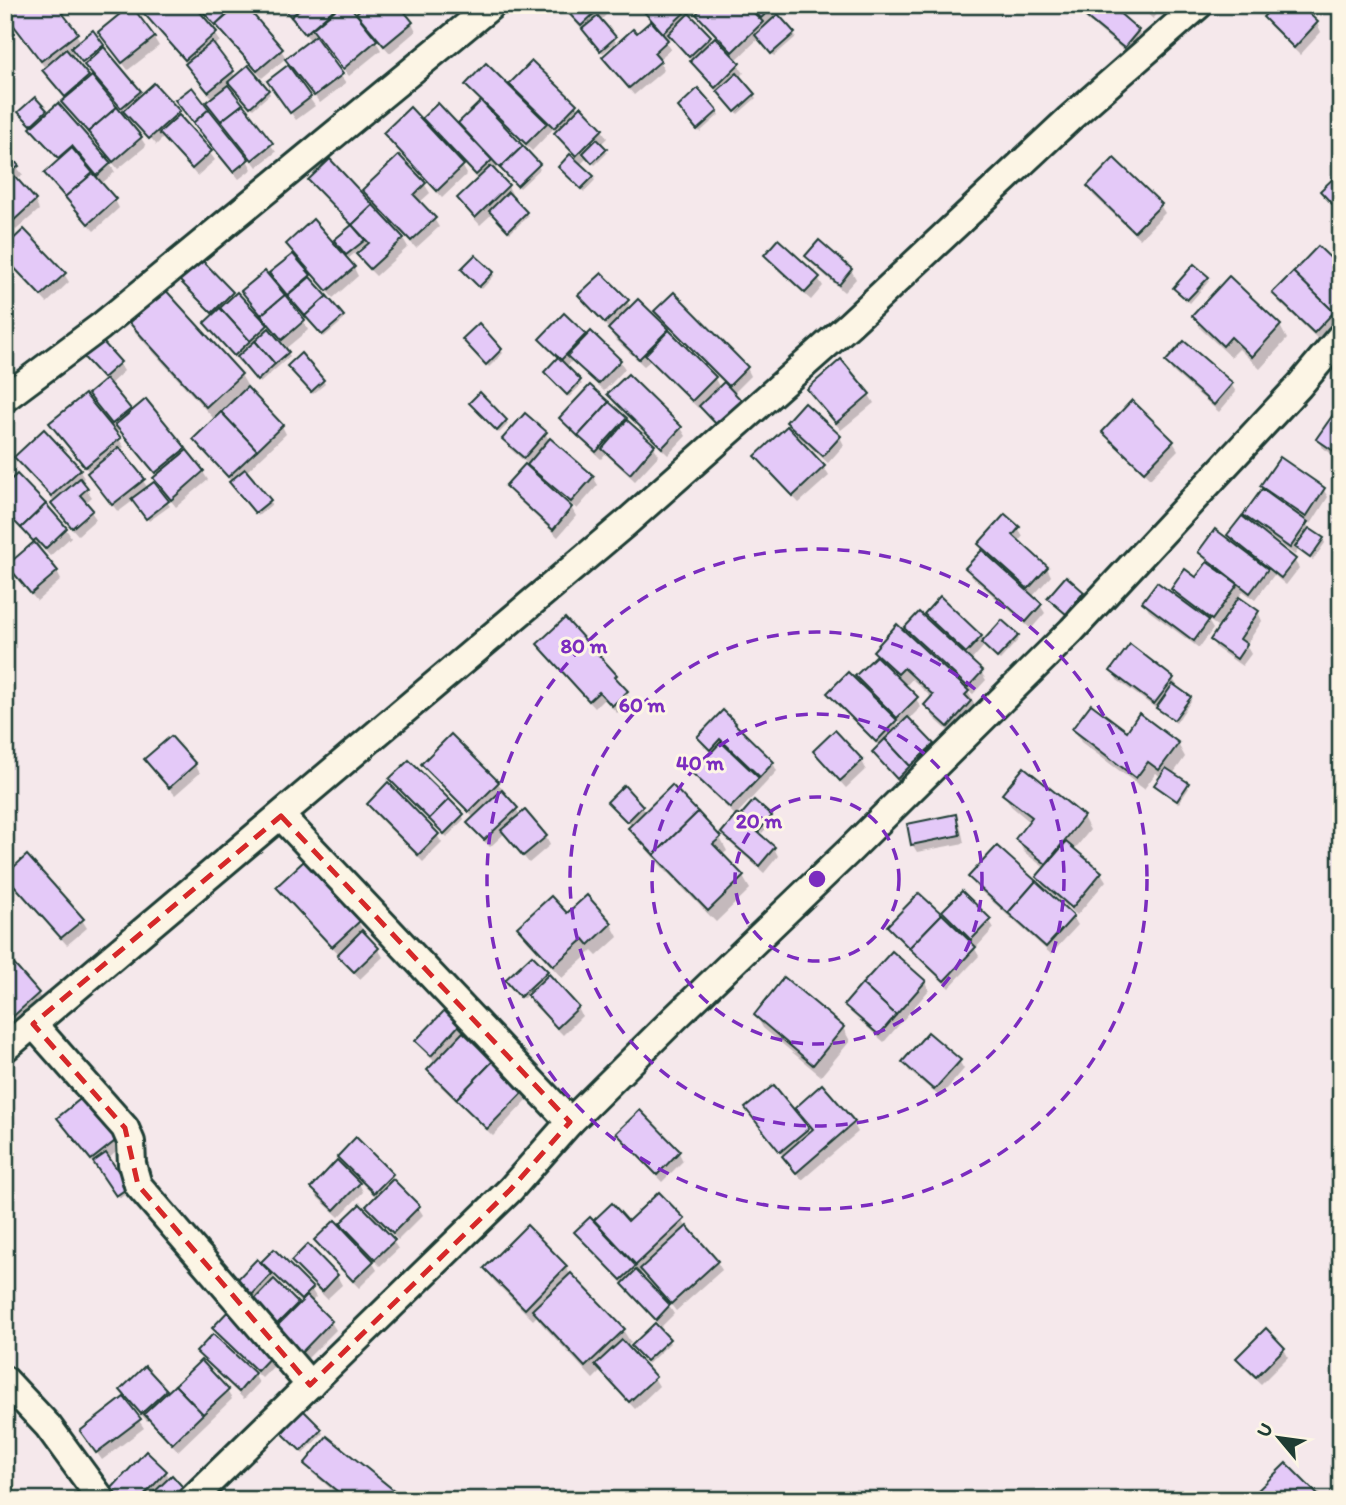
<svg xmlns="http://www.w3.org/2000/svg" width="1346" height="1505" viewBox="0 0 1346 1505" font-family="Itim,sans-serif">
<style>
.shadow{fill:#0003;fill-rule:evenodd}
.building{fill:#e4c9f8;stroke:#1f3d34;stroke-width:2}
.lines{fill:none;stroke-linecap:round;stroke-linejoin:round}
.minor-casing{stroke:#1f3d34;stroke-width:32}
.minor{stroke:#fcf5e5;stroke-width:26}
.marked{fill:none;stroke:#d62828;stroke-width:5;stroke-dasharray:14 9;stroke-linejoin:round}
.ring{fill:none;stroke:#7b2cbf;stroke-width:3.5;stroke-dasharray:12 9}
.centre{fill:#7b2cbf;stroke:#fcf5e5;stroke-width:3.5}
.ring-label{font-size:21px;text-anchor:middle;font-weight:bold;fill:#7b2cbf;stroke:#fcf5e5;stroke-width:6;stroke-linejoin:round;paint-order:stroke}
</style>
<rect width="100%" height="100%" fill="#f5e8eb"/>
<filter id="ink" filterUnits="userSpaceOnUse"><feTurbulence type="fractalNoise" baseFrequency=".0143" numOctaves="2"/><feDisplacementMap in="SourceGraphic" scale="14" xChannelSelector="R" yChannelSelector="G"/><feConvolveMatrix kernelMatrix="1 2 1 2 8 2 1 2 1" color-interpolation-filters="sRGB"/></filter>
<g filter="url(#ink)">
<g class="shadow">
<path d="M5,5L76,34L81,42L92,33L103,46L104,50L142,96L179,112L215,160L197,176L164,137L155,146L156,144L131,116H127L106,92L104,94L141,138L146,146L118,169L108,157L106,158L115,172L101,184L115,200L119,208L94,231L51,182L46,173L60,161L37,136L33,128L34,127L23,115L35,99L48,114L102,155L104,153L68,110L64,102L67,100L49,78L46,69L5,15ZM76,53L94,77L89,81L70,57Z"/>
<polygon points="198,5 244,5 281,50 286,58 262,78"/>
<polygon points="281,5 354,5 349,9 355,16 368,6 412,23 416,31 390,53 374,35 373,36 381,50 349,76 317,36 314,38 346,83 320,103 292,67 311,41"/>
<polygon points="407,5 424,5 414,14"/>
<polygon points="560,5 599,5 606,15 600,21 616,42 603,53"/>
<polygon points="636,5 677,5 687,18 710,37 712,42 717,37 703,23 698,15 708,5 780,5 783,10 777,15 796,37 774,56 759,38 735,61 744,73 738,77 756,98 738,114 697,70 692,61 671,37 666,42 671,49 658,60 664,70 634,95 609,65 604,57 637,36 652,22"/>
<polygon points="1138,5 1165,5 1153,19"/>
<polygon points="142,9 215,33 220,41 213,47 236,77 268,91 270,94 253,109 232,84 228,87 276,152 257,167 228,129 213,99 187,64 147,17"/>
<polygon points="1081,11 1138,31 1143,39 1129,55 1086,19"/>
<polygon points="1265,18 1317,23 1321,32 1300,55 1270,26"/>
<polygon points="154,38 159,46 128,70 105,40"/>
<polygon points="532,63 576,105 579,111 581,108 602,130 607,138 600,145 607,153 595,165 588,157 580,165 595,180 584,192 560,167 573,154 561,141 556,133 557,132 553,129 532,151 513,133 511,135 540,169 520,188 498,167 493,171 508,186 512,194 510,196 528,216 510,233 492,214 480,225 464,207 459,199 479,180 461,161 460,162 467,174 442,198 389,141 385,133 432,131 425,118 457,126 482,103 472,93 468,85 509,88"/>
<polygon points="288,68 315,106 296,120 274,89"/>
<polygon points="191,90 247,160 252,169 239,179 200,131"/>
<polygon points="682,111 717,112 719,115 700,132"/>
<polygon points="5,152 23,175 16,180 35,201 39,210 16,230 5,217"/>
<polygon points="399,157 425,185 430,193 419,203 434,219 439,227 416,248 401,232 400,233 408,247 376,276 363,263 359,255 365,249 363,246 349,258 338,244 352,227 315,188 311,180 371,204 364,191"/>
<polygon points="1341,174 1341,214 1324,195"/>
<polygon points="1089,186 1160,205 1165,213 1140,239 1093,195"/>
<polygon points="819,242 851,270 856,279 844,292 812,264 807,256"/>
<polygon points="288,244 354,268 358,276 333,298 307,269 305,270 314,284 344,320 324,337 293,302 272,274 295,255"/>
<polygon points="5,249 64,274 69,282 47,303 6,260"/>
<polygon points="766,255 818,278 823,286 811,300 771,264"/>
<polygon points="1341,270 1341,318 1319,340 1279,302 1275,294"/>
<polygon points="465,273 492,273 494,276 482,289"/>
<path d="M264,274L304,321L308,330L285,349L290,356L260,383L241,362L240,363L210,331L206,323L214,316L186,289L181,281L231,293L234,297L260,320L263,318L243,291ZM265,321L286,346L284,348L269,332L264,322Z"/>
<polygon points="1207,278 1209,281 1190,303 1178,292"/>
<polygon points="1229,279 1280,326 1287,339 1260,369 1239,349 1231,357 1201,329 1194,316"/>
<polygon points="581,296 627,301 631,308 638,301 715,379 720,388 725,384 661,319 656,311 747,368 751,376 733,394 724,433 706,414 701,405 698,408 650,361 644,366 614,338 611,331 585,304"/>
<polygon points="128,320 241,375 248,387 246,389 282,426 286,434 246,472 272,504 258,516 234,486 232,482 200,447 195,439 215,420 135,332"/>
<polygon points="584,335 586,338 620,361 625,369 604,391 572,361 566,367 582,384 569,397 546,372 559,359 546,348 542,339"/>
<polygon points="466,342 501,350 503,353 489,367"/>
<polygon points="79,350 119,363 124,371 109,385 131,414 145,402 203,472 208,480 176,507 160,487 155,479 158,477 120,430 115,433 124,447 120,450 148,488 154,484 170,506 149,521 134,500 118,512 94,481 90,473 56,431 98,409 90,395 105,382 84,358"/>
<polygon points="1168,363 1231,384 1236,392 1219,412 1172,371"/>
<polygon points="291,370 323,381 325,384 313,394"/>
<polygon points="809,389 869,395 874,403 841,430 813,397"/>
<polygon points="610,395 681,428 686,436 668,455 614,403"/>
<polygon points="474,406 506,421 508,424 499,433"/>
<polygon points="1341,413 1341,460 1323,448 1318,439"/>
<polygon points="562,418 625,419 654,447 659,455 635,481 609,457 606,453 601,459 566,426"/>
<polygon points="788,422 840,437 844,445 828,463 798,436 796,438 824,468 829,476 799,503 762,464 757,456 794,433"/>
<polygon points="1104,432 1173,442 1178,450 1150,479 1109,440"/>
<polygon points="545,433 549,440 593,477 598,485 577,509 568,502 576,516 558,537 512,494 507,486 535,475 530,466 509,448 504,439"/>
<polygon points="16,457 79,470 84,478 80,481 92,497 85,503 96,519 78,535 57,512 53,504 55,502 21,465"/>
<polygon points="1262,486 1323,489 1328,497 1311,524 1304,519 1311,532 1323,539 1325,543 1313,560 1298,550 1295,555 1273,539 1271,541 1294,560 1299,568 1286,585 1274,575 1255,600 1243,591 1238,599 1258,612 1262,621 1246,645 1251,654 1242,666 1216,648 1212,640 1220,628 1207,619 1213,629 1199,648 1149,611 1144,603 1178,599 1173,589 1196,579 1208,563 1200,552 1235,546 1229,535 1252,527 1245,515 1267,495"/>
<polygon points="5,487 66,529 71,537 50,556 41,546 38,549 57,572 61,580 37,601 14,574 9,566 35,544 5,513"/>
<polygon points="1018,528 1023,536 1018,542 1047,568 1051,576 1032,597 1040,605 1045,613 1031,629 972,577 967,569 988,557 980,544"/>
<polygon points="5,571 14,583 5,592"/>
<polygon points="1083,593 1085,596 1068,616 1051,601"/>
<path d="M926,614L981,637L984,642L1017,636L1019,639L1000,660L984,646L970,662L981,672L986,680L973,694L967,690L975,705L973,707L977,714L956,738L934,718L926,705L932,698L912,679L905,687L916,699L921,707L908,720L932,745L937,754L916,773L912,769L900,781L876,755L880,747L834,702L829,694L865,689L858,677L878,656L875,651L912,639L906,629L934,628ZM894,718L903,725L900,728Z"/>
<polygon points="539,645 615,676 619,684 632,701 617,713 604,699 595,708 544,653"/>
<polygon points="1113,671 1173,679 1178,687 1176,689 1189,698 1191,701 1176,723 1117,680"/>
<polygon points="723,713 773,763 777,771 736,815 774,848 778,856 764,873 728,841 723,833 737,817 699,781 694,773 712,754 704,746 699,738"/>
<polygon points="1140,716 1178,744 1185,757 1173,774 1187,784 1189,788 1179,803 1159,788 1162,778 1156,773 1144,789 1081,742 1074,729 1127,733"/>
<polygon points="835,733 862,761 866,769 846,788 820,760 815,751"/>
<polygon points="451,736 498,783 521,816 546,837 550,845 529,863 505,833 490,847 474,831 470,823 474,818 428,772 424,764"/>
<polygon points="147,760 195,765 200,773 175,795 151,768"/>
<polygon points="392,780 462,815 464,819 447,837 396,788"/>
<polygon points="1004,794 1083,817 1090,830 1074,850 1101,873 1106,881 1077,915 1043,886 1039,877 1046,869 1024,852 1017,839 1030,822 1011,806"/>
<polygon points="369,804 437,835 442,843 423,862 373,812"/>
<polygon points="611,805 642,807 646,813 720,838 727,851 722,855 743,877 750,889 716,922 663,868 635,836 630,828 632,826"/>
<polygon points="955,816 960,824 964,843 917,852 912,844"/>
<polygon points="771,817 773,821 762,833 745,818"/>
<polygon points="7,875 82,920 87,928 67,945 11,883"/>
<polygon points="970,877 1073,917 1078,925 1051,954 975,886"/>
<polygon points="279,887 358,922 363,930 361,932 378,949 383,957 360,979 344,964 338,953 283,896"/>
<polygon points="587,897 611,924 618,937 597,956 592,951 562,978 527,940 520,928 567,916"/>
<polygon points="944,912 989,920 994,928 975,949 979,956 949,988 894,934 890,926 951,924"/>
<polygon points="5,957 38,994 43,1002 13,1028 5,1019"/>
<polygon points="546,972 578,1008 582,1016 563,1035 533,1004 528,994 523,999 509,984"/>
<polygon points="925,982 929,990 884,1042 851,1013 846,1005"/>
<polygon points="446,1011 460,1025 465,1033 463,1034 523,1092 527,1100 493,1136 433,1079 429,1070 436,1063 422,1049 417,1041"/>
<polygon points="756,1015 843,1028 850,1041 821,1076 763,1028"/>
<polygon points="959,1061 964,1069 940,1097 909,1071 904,1063"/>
<polygon points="774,1087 810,1134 814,1130 802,1116 853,1123 858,1132 802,1180 747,1109"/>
<polygon points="84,1098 122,1147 108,1159 130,1191 120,1198 98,1167 64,1127"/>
<polygon points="640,1112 679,1153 683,1161 662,1182 623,1141 618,1133"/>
<polygon points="339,1157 392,1175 396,1183 418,1207 423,1215 398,1240 383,1225 381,1228 393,1241 398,1249 380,1266 371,1257 370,1258 377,1270 359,1288 321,1249 316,1240 339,1227 360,1206 376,1221 368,1207 377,1198 357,1179 363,1192 339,1217 317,1197 313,1189 346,1170"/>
<path d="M612,1206L628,1224L683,1221L687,1229L717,1262L722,1270L676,1311L669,1302L667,1303L674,1314L661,1327L629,1292L624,1285L581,1240L576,1232L593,1223ZM643,1271L657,1289L654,1291L639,1275Z"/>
<polygon points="308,1247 337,1276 342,1285 327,1299 298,1270 293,1261"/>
<path d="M257,1262L270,1273L264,1262L311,1289L316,1297L311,1302L331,1322L336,1330L303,1363L279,1340L258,1299L255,1296L248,1303ZM275,1276L302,1304L298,1307L272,1279Z"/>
<polygon points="566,1267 571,1276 623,1330 631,1343 626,1347 654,1378 659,1386 635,1409 600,1372 593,1379 541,1323 537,1316 533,1320 494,1281 486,1269"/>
<polygon points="214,1328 280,1360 262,1378 219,1337"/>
<polygon points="213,1336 254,1374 259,1383 244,1399 203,1360 198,1352"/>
<polygon points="668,1340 670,1343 648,1364 635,1350"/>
<polygon points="1284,1349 1288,1357 1261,1384 1243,1367 1238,1359"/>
<polygon points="122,1390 165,1391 167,1394 227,1391 232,1399 178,1451 149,1419 147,1421 126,1398 124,1399 144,1428 102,1460 82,1432 126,1397"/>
<polygon points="321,1430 323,1433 303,1454 284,1433"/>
<polygon points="306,1464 394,1493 398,1500 338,1500 341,1497 311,1472"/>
<polygon points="166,1472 170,1479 190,1500 120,1500 113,1489"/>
</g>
<g class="building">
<polygon points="5,5 56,5 78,33 41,61 5,14"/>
<polygon points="131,5 155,37 122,63 98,32"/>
<polygon points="143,5 194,5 217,32 185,60 140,9"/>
<polygon points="197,5 236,5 215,25"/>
<polygon points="239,5 245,5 283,49 257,71 216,25"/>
<polygon points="281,5 305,5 291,17"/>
<polygon points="305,5 339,5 305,34 291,17"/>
<polygon points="341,5 349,5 377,40 343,69 312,29"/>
<polygon points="366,5 399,5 413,22 384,46 356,13"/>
<polygon points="561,5 601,5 602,6 581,26"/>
<polygon points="638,5 679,5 685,12 663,33"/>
<polygon points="706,5 746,5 763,22 732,52 696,14"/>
<polygon points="749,5 775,5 761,18"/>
<polygon points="1084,5 1110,5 1139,30 1124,48 1079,11"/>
<polygon points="1275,5 1300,5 1318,22 1294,48 1263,17"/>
<polygon points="689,13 711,36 689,57 668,34"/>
<polygon points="778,14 795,33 771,54 755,35"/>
<polygon points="598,16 616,37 600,51 582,29"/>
<polygon points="651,21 668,40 654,53 661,61 629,88 602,57 633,29 637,33"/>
<polygon points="93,30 104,45 82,62 71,48"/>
<polygon points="315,36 343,74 314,96 285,59"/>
<polygon points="715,37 740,63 715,88 690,61"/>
<polygon points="212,42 234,71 208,92 185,64"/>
<polygon points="104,47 141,91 121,108 84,65"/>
<polygon points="66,49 89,76 65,97 42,70"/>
<polygon points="532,61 577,104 554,128 509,84"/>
<polygon points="486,63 547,123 526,144 465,85"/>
<polygon points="248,65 269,90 250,107 228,82"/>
<polygon points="288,65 311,97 290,113 267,81"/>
<polygon points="737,73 755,94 735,112 717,91"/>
<polygon points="92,76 117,107 88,132 61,102"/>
<polygon points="154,83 180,111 149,139 123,111"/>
<polygon points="228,85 243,104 221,121 206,102"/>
<polygon points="192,87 209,109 193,123 175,100"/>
<polygon points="698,88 718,111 697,130 678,107"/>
<polygon points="35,97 47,110 31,125 18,112"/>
<polygon points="481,101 523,146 500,168 458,123"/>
<polygon points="58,103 111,163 97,176 72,146 58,158 30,128"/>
<polygon points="438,103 492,160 476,175 422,118"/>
<polygon points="243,104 273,143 252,160 221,121"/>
<polygon points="581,106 603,129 576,156 554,133"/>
<polygon points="117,107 142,137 113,162 88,132"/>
<polygon points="410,107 464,165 437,191 383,133"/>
<polygon points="209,109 249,159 233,172 193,123"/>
<polygon points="179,115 212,151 192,169 159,133"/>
<polygon points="597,139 607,149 592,163 583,153"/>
<polygon points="523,146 540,164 517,186 500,168"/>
<polygon points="72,148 93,173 65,197 44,173"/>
<polygon points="5,149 19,166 11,172 36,200 11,223 5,217"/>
<polygon points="570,154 594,176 581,189 558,167"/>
<polygon points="399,155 426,183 414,195 436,218 411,241 362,190"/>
<polygon points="1114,158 1162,204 1134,232 1087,186"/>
<polygon points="330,159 373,205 352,225 308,180"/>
<polygon points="491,166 509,185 475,218 457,198"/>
<polygon points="1341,171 1341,201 1335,207 1320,191"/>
<polygon points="93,173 116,199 88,224 65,197"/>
<polygon points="508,192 527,212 508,231 489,211"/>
<polygon points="373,205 404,238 370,269 356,254 369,243 352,225"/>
<polygon points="313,219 355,267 327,291 286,244"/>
<polygon points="352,225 365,240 346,255 334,240"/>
<polygon points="24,229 66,273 41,296 5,258 5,247"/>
<polygon points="778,239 820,277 805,293 764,255"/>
<polygon points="819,240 852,269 839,285 805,256"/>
<polygon points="1318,246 1341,268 1341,306 1334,312 1293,272"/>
<polygon points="293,254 311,275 287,295 269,273"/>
<polygon points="475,255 494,272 479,287 461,269"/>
<polygon points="201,259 233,292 212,313 179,280"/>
<polygon points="1194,264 1209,277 1187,300 1173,288"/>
<polygon points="265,271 285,295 261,315 241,291"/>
<polygon points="1293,272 1334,312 1314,333 1272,293"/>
<polygon points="602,273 629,300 605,323 578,295"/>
<polygon points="1229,276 1281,325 1252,357 1231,337 1223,346 1192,316"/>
<polygon points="310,277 327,296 305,316 288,296"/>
<polygon points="162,286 242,374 206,407 126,319"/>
<polygon points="237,292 268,325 250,341 220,308"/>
<polygon points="674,292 748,367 729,386 654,311"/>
<polygon points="285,295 305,320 282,340 261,315"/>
<polygon points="327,296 344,316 322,335 305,316"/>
<polygon points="638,299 669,329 639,359 608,329"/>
<polygon points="220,308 250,341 234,356 204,323"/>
<polygon points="564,313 586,334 561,360 539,339"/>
<polygon points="479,323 502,349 486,365 462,339"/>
<polygon points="269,328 289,352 275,364 255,341"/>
<polygon points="669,330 716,377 692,401 645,355"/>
<polygon points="591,331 621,360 598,384 567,356"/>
<polygon points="95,333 121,362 103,378 77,350"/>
<polygon points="255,341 275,364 257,381 237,357"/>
<polygon points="1184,341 1233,383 1214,405 1165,362"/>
<polygon points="301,353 324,380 311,392 287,366"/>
<polygon points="558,357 581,380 567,395 544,372"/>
<polygon points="841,359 870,394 836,423 807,389"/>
<polygon points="628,374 682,427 662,448 607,394"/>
<polygon points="106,379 131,409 112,424 88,394"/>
<polygon points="724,382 743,402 718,426 699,406"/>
<polygon points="590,385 609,402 578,436 559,418"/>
<polygon points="247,387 283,425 257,450 221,412"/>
<polygon points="480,392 507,420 497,431 469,403"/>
<polygon points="85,394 121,438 85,467 49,423"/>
<polygon points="146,399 186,448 155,473 115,425"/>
<polygon points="1132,400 1174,441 1144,472 1102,432"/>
<polygon points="609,402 627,418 596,452 578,436"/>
<polygon points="804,402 841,436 823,456 786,422"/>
<polygon points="1337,409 1341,411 1341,456 1316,439"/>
<polygon points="221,412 257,450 228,477 193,439"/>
<polygon points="525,413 547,432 524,458 502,439"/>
<polygon points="627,420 655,445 630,474 602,449"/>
<polygon points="787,426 825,466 793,496 755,456"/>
<polygon points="44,429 81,469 51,496 14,457"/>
<polygon points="550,438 594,476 571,502 527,465"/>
<polygon points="119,447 145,479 112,505 87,473"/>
<polygon points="187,450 204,471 171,500 153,478"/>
<polygon points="1280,457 1325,488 1306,517 1260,486"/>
<polygon points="525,464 572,507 553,530 505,486"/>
<polygon points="245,469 271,500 255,513 229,482"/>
<polygon points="17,474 46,504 21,528 5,512 5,485"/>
<polygon points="80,478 88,488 80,495 93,510 72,528 51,503"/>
<polygon points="154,482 169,501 146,519 131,499"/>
<polygon points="1262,489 1308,522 1290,548 1243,515"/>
<polygon points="46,504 67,528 45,549 36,539 33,541 21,528"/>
<polygon points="1005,514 1020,527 1013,535 1048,567 1028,589 978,544"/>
<polygon points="1242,516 1296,559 1281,578 1227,535"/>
<polygon points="1309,528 1324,538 1310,558 1295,547"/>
<polygon points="1215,529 1268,569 1250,593 1198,552"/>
<polygon points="34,542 58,571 31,594 7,565"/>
<polygon points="982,550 1042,604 1026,622 965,568"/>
<polygon points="1207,562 1238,584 1212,620 1171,589 1185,569 1196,577"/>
<polygon points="1066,576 1084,592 1066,614 1047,598"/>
<polygon points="1157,582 1209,620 1194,641 1142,602"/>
<polygon points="940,596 982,636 966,653 924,614"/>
<polygon points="1239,597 1259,611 1240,639 1247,644 1237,659 1210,640"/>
<polygon points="919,612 983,671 968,687 904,628"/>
<polygon points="565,618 617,675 615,677 628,691 612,706 599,692 589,701 537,644"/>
<polygon points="1002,620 1019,635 997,658 981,643"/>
<polygon points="897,624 969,691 965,695 971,701 948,727 924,705 933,695 904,668 898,674 873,651"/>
<polygon points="1130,644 1174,678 1154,704 1110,671"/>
<polygon points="876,656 918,697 897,718 855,676"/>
<polygon points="848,672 897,720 876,742 827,693"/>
<polygon points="1173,684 1191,697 1174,720 1156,708"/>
<polygon points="1091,704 1127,731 1139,713 1179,743 1159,770 1148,762 1136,778 1072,729"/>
<polygon points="723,710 736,723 735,724 774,762 760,777 720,739 710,750 697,737"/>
<polygon points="908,717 934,744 910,766 885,739"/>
<polygon points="835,730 863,760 840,781 813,751"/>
<polygon points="451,734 499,782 469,812 421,764"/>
<polygon points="171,736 196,764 169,788 144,759"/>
<polygon points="885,739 910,766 897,779 872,752"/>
<polygon points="721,742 759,778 730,808 692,773"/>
<polygon points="409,760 449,799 429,819 389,779"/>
<polygon points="1024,767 1084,816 1046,864 1015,839 1032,817 1002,794"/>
<polygon points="1166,768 1189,783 1177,801 1154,785"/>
<polygon points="388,782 439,834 418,855 367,804"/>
<polygon points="624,785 643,806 627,822 607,802"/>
<polygon points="672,785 698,812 654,855 628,828"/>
<polygon points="502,790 518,808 484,840 467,823"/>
<polygon points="449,799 464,814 444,834 429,819"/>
<polygon points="754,800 772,816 759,831 741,815"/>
<polygon points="525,810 547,836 523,856 501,830"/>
<polygon points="698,812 721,837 713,844 744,876 708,911 654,855"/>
<polygon points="737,814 775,847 759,866 721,833"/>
<polygon points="956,814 960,835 911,845 907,824"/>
<polygon points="1066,842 1102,872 1072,908 1036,877"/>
<polygon points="997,846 1036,881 1008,913 968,877"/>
<polygon points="27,855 84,919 61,938 5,875"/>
<polygon points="304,861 360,921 332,947 276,887"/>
<polygon points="1036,881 1074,916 1046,947 1008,913"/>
<polygon points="962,891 991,919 971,940 942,911"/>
<polygon points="919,893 942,914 909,948 887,926"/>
<polygon points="587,895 612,923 589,945 584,939 553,966 517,927 551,896 567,913"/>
<polygon points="942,914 976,947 944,981 909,948"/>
<polygon points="362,930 379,948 354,972 337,955"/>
<polygon points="892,951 926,981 896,1015 862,984"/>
<polygon points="5,954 39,993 8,1021 5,1019"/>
<polygon points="532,955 548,971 520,997 505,980"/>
<polygon points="549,974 579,1007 557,1028 527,995"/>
<polygon points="784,977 844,1027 813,1065 754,1015"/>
<polygon points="862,984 896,1015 879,1035 844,1005"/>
<polygon points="446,1009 461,1023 431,1056 415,1041"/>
<polygon points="463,1032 493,1061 456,1099 427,1070"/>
<polygon points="928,1032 961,1060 934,1090 902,1062"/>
<polygon points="493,1061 524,1091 487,1129 456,1099"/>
<polygon points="822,1084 855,1122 796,1173 782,1156 813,1129 795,1108"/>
<polygon points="774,1085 809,1128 780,1152 745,1108"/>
<polygon points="84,1096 119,1138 91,1160 57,1118"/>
<polygon points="640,1110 680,1151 657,1175 616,1133"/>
<polygon points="356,1137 393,1174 374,1193 337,1157"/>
<polygon points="106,1153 129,1187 116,1196 93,1162"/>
<polygon points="337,1160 360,1183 334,1210 311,1188"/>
<polygon points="393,1179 420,1206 393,1233 366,1206"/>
<polygon points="659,1192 685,1219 636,1265 594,1220 612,1203 628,1221"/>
<polygon points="360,1204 395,1240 375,1259 340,1223"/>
<polygon points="590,1217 636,1266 621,1280 574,1232"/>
<polygon points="335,1220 374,1261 353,1281 314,1240"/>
<polygon points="527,1225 567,1266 525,1309 484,1268"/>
<polygon points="687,1226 718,1261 671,1304 640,1269"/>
<polygon points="308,1244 338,1275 322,1292 291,1261"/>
<polygon points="274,1249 313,1288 301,1300 261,1262"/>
<polygon points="257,1259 272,1274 246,1301 231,1286"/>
<polygon points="636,1270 670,1305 656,1320 622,1284"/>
<polygon points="571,1273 625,1329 585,1367 532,1310"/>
<polygon points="274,1279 298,1303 271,1330 248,1306"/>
<polygon points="307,1296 332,1321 298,1356 272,1331"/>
<polygon points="232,1307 277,1350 257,1371 212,1328"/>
<polygon points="655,1323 670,1339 646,1361 631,1346"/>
<polygon points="1266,1328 1285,1348 1256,1377 1236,1358"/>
<polygon points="213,1334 255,1373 239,1392 196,1352"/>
<polygon points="622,1340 656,1377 629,1402 595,1365"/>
<polygon points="201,1360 229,1390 203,1414 175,1385"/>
<polygon points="145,1366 167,1390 141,1414 120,1390"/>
<polygon points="175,1385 203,1414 172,1444 144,1414"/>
<polygon points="124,1397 141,1419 96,1453 80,1431"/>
<polygon points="303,1410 322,1429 301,1451 282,1433"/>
<polygon points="327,1436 396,1492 390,1500 348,1500 304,1464"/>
<polygon points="146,1451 167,1471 140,1500 122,1500 111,1489"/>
<polygon points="1286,1463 1323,1500 1258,1500 1253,1495"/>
<polygon points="172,1475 189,1494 182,1500 146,1500"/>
</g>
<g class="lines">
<g class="minor-casing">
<g id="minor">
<polyline points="5,398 100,327 492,5"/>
<polyline points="281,816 570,1122"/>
<polyline points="33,1024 125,1128 131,1142 132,1164 138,1185 310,1385"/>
<polyline points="5,1048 626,523 850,324 1069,119 1199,5"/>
<polyline points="5,1380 48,1426 102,1500"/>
<polyline points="191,1500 510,1190 570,1122 675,1018 851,849 1072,630 1299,386 1341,336"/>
</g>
</g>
<use href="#minor" class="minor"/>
</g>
</g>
<path class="marked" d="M281,816L570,1122L510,1190L310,1385L138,1185L125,1128L33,1024Z"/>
<g class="ring">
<circle cx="817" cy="879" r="82"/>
<circle cx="817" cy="879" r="165"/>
<circle cx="817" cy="879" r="247"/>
<circle cx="817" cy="879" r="330"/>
</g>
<circle cx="817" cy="879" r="10" class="centre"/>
<g class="ring-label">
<text x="584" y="653">80 m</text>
<text x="642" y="712">60 m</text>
<text x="700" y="770">40 m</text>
<text x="759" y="828">20 m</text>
</g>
<rect width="1346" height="1505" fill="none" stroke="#fcf5e5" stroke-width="28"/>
<rect x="14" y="14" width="1318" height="1477" fill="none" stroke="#1f3d34" stroke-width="2.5" filter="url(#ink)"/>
<g transform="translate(1279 1438) rotate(299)" stroke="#fcf5e5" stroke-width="5" paint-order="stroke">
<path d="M0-5L12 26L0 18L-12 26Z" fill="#1f3d34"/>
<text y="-10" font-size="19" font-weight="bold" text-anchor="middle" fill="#1f3d34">U</text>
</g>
</svg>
